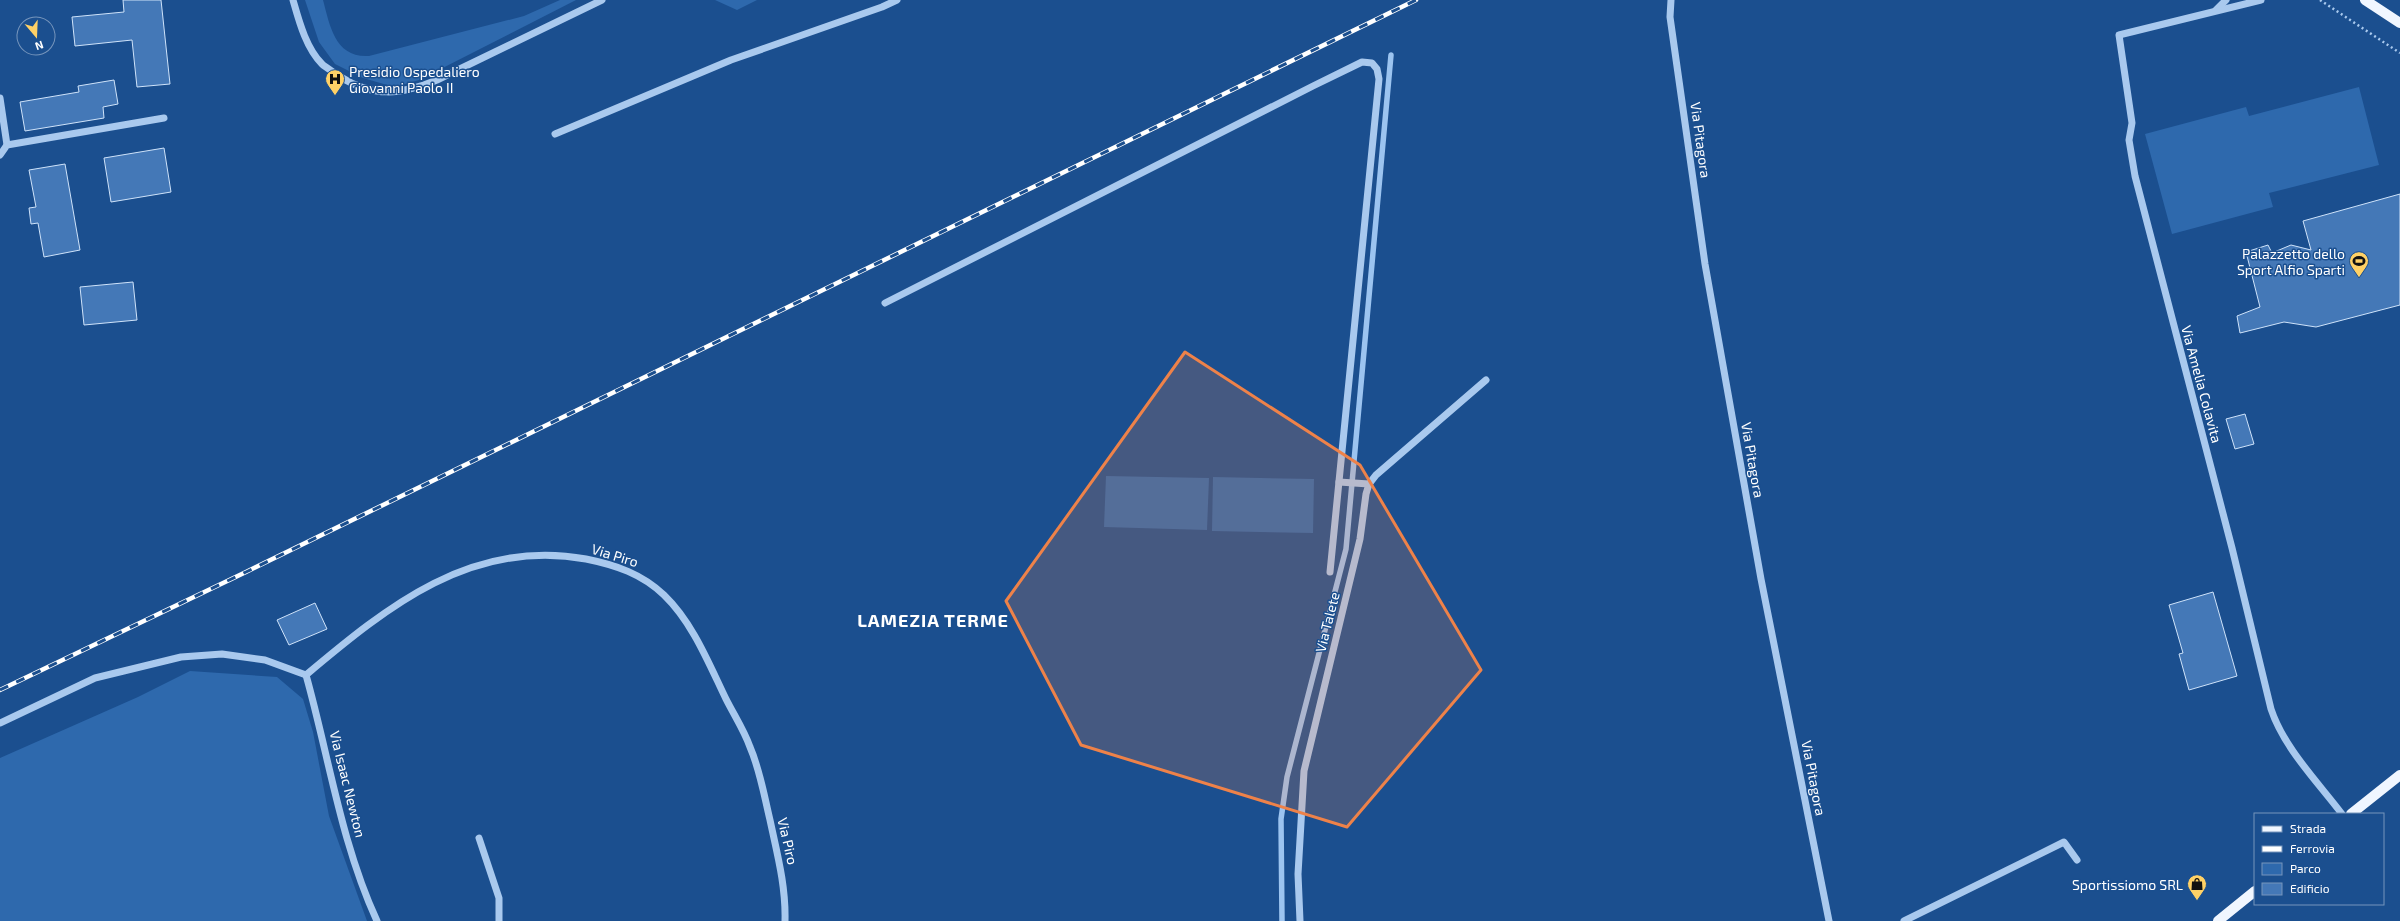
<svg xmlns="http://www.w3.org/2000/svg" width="2400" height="921" viewBox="0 0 2400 921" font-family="'Exo 2',sans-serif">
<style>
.green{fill:#2e69ad}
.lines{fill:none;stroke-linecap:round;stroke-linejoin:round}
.stream{stroke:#9cc4f0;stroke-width:5.5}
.building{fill:#4478b7;stroke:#cfe3fa}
.path{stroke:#a9c9ee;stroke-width:2.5;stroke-dasharray:2 3;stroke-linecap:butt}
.minor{stroke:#a9c9ee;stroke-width:7}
.major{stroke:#f0f6ff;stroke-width:10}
.rail-casing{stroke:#fff;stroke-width:4.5}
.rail{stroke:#1b4f8f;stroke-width:3;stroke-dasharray:9;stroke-linecap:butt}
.marked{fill:#ee8249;fill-opacity:0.2;stroke:#ee8249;stroke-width:3;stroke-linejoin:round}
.labels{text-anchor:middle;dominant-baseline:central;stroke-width:3;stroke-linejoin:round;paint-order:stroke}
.poi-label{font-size:14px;fill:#fff;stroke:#1b4f8f;text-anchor:end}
.street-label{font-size:14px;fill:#fff;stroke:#1b4f8f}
.district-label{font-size:18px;font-weight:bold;letter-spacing:1px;fill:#fff;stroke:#1b4f8f}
</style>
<rect width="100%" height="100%" fill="#1b4f8f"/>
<g class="green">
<path d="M305,0H323C330,26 335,58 369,56L524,16L560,0H576L419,80L394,87L363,78L335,64L319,42Z"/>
<polygon points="715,0 757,0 737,10"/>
<polygon points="2359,87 2379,165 2269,193 2273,207 2172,234 2145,134 2246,107 2249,116"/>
<polygon points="1106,476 1209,478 1207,530 1104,527"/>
<polygon points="1213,477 1314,479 1313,533 1212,531"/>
<polygon points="190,671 277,677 303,699 313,732 329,816 367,921 0,921 0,758 138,697"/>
</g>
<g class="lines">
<polyline class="stream" points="1282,921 1281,819 1287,777 1346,549 1391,55"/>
</g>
<g class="building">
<polygon points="123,0 161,0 170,84 137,87 132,40 75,46 72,17 124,12"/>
<polygon points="114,80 118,104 103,107 104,118 25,131 20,102 79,92 78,86"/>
<polygon points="164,148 171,192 111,202 104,158"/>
<polygon points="65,164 80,250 44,257 38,223 31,224 29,208 36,207 29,170"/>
<polygon points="2400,194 2400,305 2316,327 2284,322 2240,333 2237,316 2260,307 2246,252 2268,245 2272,253 2291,245 2311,250 2303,221"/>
<polygon points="133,282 137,320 84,325 80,287"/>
<polygon points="2245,414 2254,444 2235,449 2226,419"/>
<polygon points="2213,592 2237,676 2189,690 2179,654 2183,653 2169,605"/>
<polygon points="315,603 327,629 289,645 277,620"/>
</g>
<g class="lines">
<polyline class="path" points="2320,0 2400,53"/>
<g class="minor">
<path d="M293,0C299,21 306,48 322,64C326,68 334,72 339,76C373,98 401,95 437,80L602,0"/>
<polyline points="1671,0 1670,17 1705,264 1761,579 1829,921"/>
<path d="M2261,0L2119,35L2132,123L2129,140L2135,176L2232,548L2271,709C2284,748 2317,781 2342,814"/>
<polyline points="2216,10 2226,0"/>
<polyline points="0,98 7,145"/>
<polyline points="555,134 731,60 882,7 897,0"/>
<polyline points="0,155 7,145 164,118"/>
<polyline points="885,303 1313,86 1362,62 1372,63 1377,69 1379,79 1330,572"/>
<polyline points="1339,482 1369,484"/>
<path d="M306,675C388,606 472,538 586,559C616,565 642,574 664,595C693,623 709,664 726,699C734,715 744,730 750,747C760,770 764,795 770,820C777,853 786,886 785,921"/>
<path d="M306,675C329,757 341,843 377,921"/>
<polyline points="0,723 95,678 181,657 222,654 265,660 306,675"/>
<polyline points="479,838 499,898 499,921"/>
<polyline points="1300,921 1298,874 1304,771 1360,539 1366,494 1369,484 1376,475 1486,380"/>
<polyline points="1904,921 2064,842 2077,860"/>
</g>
<g class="major">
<polyline points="2365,0 2400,23"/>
<polyline points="2351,814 2400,775"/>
<polyline points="2218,921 2255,891"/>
</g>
<g class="rail-casing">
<polyline id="rail" points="0,690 246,572 1416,0"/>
</g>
<use href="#rail" class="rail"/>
</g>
<path class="marked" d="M1185,352L1360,465L1481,670L1347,827L1081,745L1006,601Z"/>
<defs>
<g id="hospital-pin" transform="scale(1)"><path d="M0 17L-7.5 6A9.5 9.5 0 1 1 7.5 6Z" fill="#ffd166" stroke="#1b4f8f"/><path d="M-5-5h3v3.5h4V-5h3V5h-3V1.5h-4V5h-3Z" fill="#111"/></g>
<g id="stadium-pin" transform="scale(1)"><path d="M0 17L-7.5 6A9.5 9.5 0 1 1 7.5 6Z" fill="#ffd166" stroke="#1b4f8f"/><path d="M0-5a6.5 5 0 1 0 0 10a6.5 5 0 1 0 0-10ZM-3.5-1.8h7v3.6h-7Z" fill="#111"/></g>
<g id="shop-pin" transform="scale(1)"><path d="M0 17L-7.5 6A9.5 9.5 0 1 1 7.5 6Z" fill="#ffd166" stroke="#1b4f8f"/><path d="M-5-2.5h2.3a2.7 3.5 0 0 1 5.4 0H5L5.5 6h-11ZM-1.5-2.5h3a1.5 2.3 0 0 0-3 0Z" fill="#111"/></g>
</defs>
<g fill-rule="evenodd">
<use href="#hospital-pin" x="335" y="79"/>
<use href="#stadium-pin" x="2359" y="261"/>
<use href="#shop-pin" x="2197" y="884"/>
</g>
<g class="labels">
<g class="poi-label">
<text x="349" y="71" text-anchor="start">Presidio Ospedaliero<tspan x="349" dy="16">Giovanni Paolo II</tspan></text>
<text x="2345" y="253">Palazzetto dello<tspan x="2345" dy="16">Sport Alfio Sparti</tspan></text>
<text x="2183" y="884">Sportissiomo SRL</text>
</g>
<g class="street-label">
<text transform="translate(1701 140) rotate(82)">Via Pitagora</text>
<text transform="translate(2202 384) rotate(75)">Via Amelia Colavita</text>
<text transform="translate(1753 460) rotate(80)">Via Pitagora</text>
<text transform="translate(615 555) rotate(17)">Via Piro</text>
<text transform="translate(1327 622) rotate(-76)">Via Talete</text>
<text transform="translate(1814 778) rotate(79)">Via Pitagora</text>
<text transform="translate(348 784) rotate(76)">Via Isaac Newton</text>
<text transform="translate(788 841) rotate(77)">Via Piro</text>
</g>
<g class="district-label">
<text x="933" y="620">LAMEZIA TERME</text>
</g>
</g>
<rect x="2254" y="813" width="130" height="92" fill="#1b4f8f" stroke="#7695bc"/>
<rect x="2262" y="826" width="20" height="6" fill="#f0f6ff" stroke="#7695bc"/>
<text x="2290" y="833" font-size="12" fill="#ffffff">Strada</text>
<rect x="2262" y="846" width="20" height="6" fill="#ffffff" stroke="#7695bc"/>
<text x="2290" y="853" font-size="12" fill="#ffffff">Ferrovia</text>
<rect x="2262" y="863" width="20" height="12" fill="#2e69ad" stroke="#7695bc"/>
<text x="2290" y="873" font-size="12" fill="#ffffff">Parco</text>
<rect x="2262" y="883" width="20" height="12" fill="#4478b7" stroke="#7695bc"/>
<text x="2290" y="893" font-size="12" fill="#ffffff">Edificio</text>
<g transform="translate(36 36) rotate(161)"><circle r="19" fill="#1b4f8f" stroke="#7695bc"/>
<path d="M0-3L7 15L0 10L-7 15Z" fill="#ffd166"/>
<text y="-6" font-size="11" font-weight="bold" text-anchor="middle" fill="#ffffff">N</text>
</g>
</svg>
